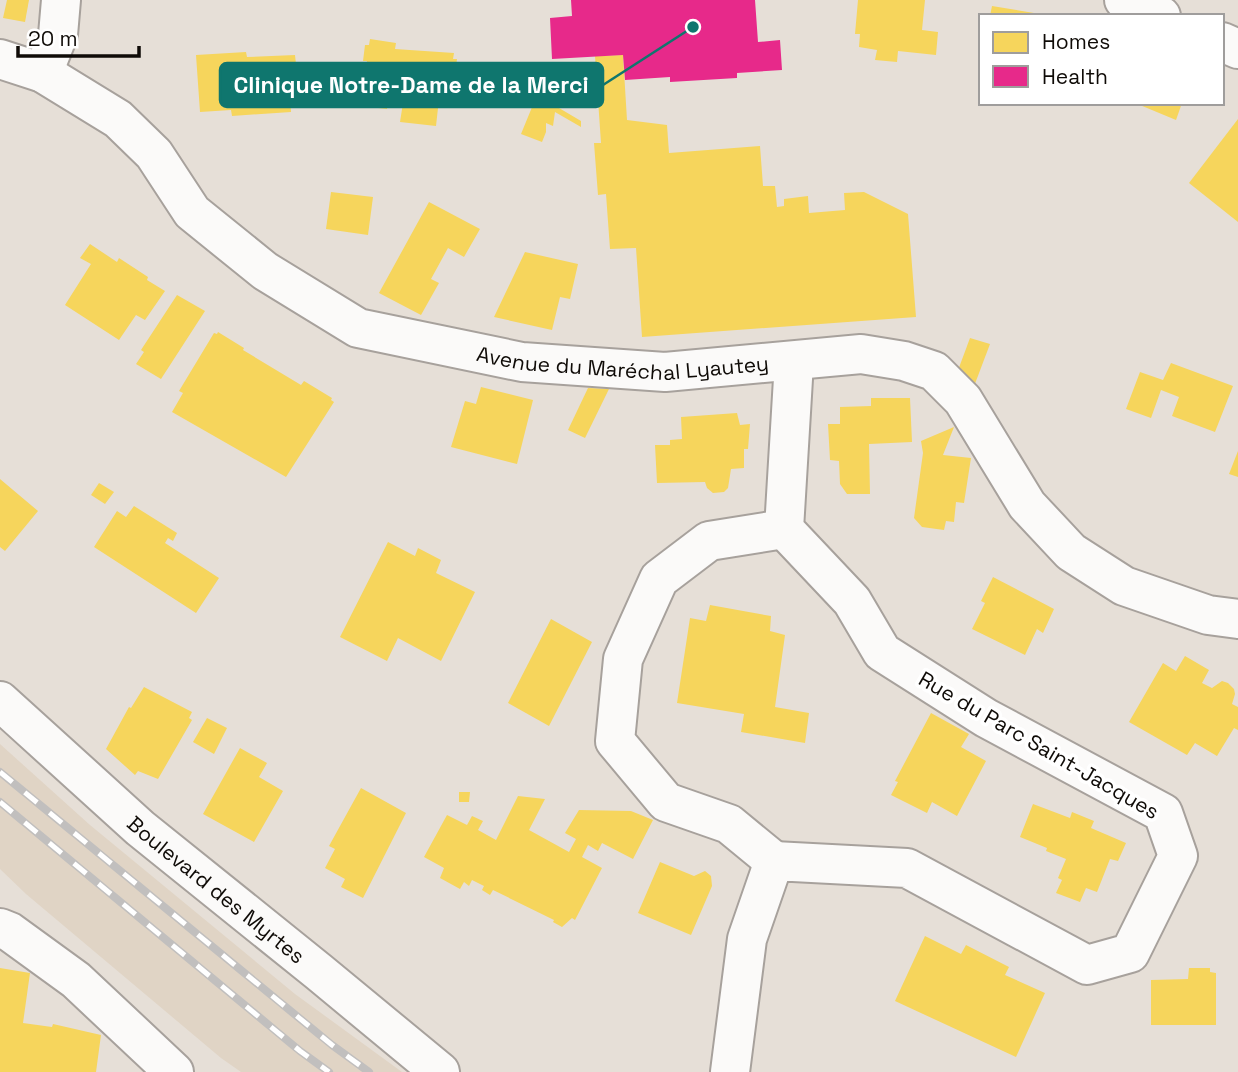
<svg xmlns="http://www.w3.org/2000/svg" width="1238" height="1072" viewBox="0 0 1238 1072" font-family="'Space Grotesk',sans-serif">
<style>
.built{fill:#e0d4c5}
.homes{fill:#f6d55c}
.health{fill:#e7298a}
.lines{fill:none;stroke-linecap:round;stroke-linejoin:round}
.minor-casing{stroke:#a7a19c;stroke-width:42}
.minor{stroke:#fbfaf9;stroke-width:38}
.rail-casing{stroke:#c1bfbe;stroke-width:8}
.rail{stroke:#fff;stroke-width:5;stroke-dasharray:16;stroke-linecap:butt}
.labels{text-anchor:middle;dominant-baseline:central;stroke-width:7;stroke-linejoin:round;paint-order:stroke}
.street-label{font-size:21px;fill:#0f0b07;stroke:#fff}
.leader{fill:none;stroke:#0f766e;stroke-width:2.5}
.callout-dot{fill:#0f766e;stroke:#fff;stroke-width:2.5}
.callout{fill:#0f766e;stroke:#0f766e;stroke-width:2.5}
.callout-label{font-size:23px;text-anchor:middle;font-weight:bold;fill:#fff}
</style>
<rect width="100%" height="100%" fill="#e6dfd7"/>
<polygon class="built" points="0,744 90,825 295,994 402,1072 241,1072 221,1058 26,894 0,869"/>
<g class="homes">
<polygon points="7,0 29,0 25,22 3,18"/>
<polygon points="858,0 925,0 922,30 938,32 936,55 898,51 897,62 875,60 877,50 859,47 860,34 855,34"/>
<polygon points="992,6 1040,14 1040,16 990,16"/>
<polygon points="370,39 396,43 395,49 454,53 453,59 457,59 455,74 451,74 450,78 437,77 435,89 440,90 436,126 400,122 403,103 388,101 387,109 361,106 364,83 355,82 357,64 366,65 367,61 363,61 365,45 369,45"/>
<polygon points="246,52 247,57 295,55 298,82 289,83 291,112 232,116 231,110 200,112 196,55"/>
<polygon points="623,55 627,120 667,125 669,153 760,146 763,186 775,186 777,207 784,206 784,199 808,196 809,213 845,210 844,193 864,192 908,214 916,317 642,337 636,248 610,249 606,194 598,195 594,143 601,143 595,56"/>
<polygon points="537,95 581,121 581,127 555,112 553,126 546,123 546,132 542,142 521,134"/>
<polygon points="1135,103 1182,103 1176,120"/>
<polygon points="1238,119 1238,222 1189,183"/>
<polygon points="331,192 373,197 368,235 326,229"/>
<polygon points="429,202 480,229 464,257 448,248 431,279 439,283 421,315 379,293"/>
<polygon points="90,244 117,262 119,258 148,277 147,280 165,291 145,320 136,315 119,340 65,305 91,264 80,258"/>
<polygon points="525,252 578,264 570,299 560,297 552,330 494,317"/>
<polygon points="177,295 205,311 161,379 136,364 144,352 141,350"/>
<polygon points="218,332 244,348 243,350 301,385 304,381 332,398 331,400 334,402 286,477 172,412 183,393 179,391 214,333 217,334"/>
<polygon points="970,338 990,344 973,389 957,373"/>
<polygon points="1171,363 1233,386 1215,432 1172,416 1179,397 1161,390 1151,418 1126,409 1140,372 1163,380"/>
<polygon points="481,387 533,400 517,464 451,447 465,401 476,404"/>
<polygon points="588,388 609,389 585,438 568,430"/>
<polygon points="871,398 910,398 912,442 869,444 870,494 847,494 840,484 839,461 830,460 828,424 840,424 840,407 871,406"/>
<polygon points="737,413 740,425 750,424 748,449 744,449 744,468 731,469 728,488 724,492 713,493 707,488 705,482 657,483 655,445 670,445 670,440 682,439 681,417"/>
<polygon points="954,427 943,455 971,458 964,503 956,502 954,522 946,521 944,530 922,527 914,518 923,453 921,441"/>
<polygon points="1238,451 1238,477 1229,474"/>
<polygon points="0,479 38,511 5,551 0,547"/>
<polygon points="99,483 114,492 105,504 91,495"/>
<polygon points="134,506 177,533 173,541 168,538 165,543 219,578 196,613 94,547 117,511 126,517"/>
<polygon points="388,542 415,556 418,548 441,560 436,573 475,592 441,661 398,638 387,661 340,637"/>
<polygon points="993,577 1054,609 1043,633 1037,629 1025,655 972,629 985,603 981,601"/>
<polygon points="710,605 771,616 770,631 785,635 775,707 809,713 805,743 741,732 744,714 677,703 690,618 706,621"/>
<polygon points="551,619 592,642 549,726 508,703"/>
<polygon points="1185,656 1209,670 1202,683 1212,688 1222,681 1228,683 1234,689 1235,694 1232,704 1238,707 1238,730 1234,728 1217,756 1195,743 1187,755 1129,722 1163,663 1176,671"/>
<polygon points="144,687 192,712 189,718 192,720 158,779 138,771 135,775 106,749 129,707 131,708"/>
<polygon points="931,713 969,734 961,747 986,761 957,816 932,802 927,813 891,795 898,782 895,781"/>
<polygon points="207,718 227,728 214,754 193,742"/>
<polygon points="240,748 267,763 259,777 283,791 254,842 203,814"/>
<polygon points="361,788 406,813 363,898 341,887 345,879 325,868 335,849 329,846"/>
<polygon points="459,792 470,792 469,802 459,802"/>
<polygon points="518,796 545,799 529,830 569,852 576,839 565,833 579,810 631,811 653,820 633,859 602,843 598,851 588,845 582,857 602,868 575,920 572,918 562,927 553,922 554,920 493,890 490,895 482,890 484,886 472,880 469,886 464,882 460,889 440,878 444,868 424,857 447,815 467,825 472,816 483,821 478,830 496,840"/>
<polygon points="1033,804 1070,818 1072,812 1094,821 1091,828 1126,843 1118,861 1110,859 1097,892 1086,888 1080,902 1056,893 1062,880 1058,878 1066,859 1046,851 1047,848 1020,837"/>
<polygon points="660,862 694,876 705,871 711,876 712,886 691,935 638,913"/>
<polygon points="925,936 961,954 966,945 1009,967 1005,975 1045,993 1016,1057 895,1001"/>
<polygon points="0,968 30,973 23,1023 52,1027 53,1024 101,1035 96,1072 0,1072"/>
<polygon points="1189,968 1210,968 1210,972 1216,973 1216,1025 1151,1025 1151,980 1188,979"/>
</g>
<polygon class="health" points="571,0 755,0 758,42 780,40 782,70 737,73 737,78 670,82 670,77 625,80 623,55 552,59 550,18 572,16"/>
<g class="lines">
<g class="minor-casing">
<g id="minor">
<polyline points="1124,0 1161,16"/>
<polyline points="1222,42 1238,49"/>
<path id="s1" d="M0,59L43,73L118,119L154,154L192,212L265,271L358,328L522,362L665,372L861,354L904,361L934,371L963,400L1027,505L1071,552L1124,586L1208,615L1238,619"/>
<polyline points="43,73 58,35 61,0"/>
<path id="s2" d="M0,701L140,828L319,972L440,1072"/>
<polyline points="774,861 729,824 666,802 615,741 623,659 659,579 709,541 784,529"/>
<polyline points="0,928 10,932 76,980 174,1072"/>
<polyline points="730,1072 747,939 774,861 907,868 1087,965 1130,953 1178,856 1163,813 986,718 882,652 852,601 784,529 794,362"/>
</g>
</g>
<use href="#minor" class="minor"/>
<g class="rail-casing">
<g id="rail">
<polyline points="0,772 332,1045 369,1072"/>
<polyline points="0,802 300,1051 329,1072"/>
</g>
</g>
<use href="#rail" class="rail"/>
</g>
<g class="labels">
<g class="street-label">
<text stroke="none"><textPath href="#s1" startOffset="724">Avenue du Maréchal Lyautey</textPath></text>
<text transform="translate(1039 745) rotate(30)">Rue du Parc Saint-Jacques</text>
<text stroke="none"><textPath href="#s2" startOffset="287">Boulevard des Myrtes</textPath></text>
</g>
</g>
<path class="leader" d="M693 27L603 85"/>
<circle class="callout-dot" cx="693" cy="27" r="7"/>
<rect class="callout" x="220" y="63" width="383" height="44" rx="7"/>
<g class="callout-label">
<text x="411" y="93">Clinique Notre-Dame de la Merci</text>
</g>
<rect x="979" y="14" width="245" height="91" fill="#ffffff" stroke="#9f9d9c" stroke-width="2"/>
<rect x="993" y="32" width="35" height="21" fill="#f6d55c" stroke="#9f9d9c" stroke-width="2"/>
<text x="1042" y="49" font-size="21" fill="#0f0b07">Homes</text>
<rect x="993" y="66" width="35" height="21" fill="#e7298a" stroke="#9f9d9c" stroke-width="2"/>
<text x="1042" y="84" font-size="21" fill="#0f0b07">Health</text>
<path d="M18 46v10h121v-10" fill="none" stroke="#0f0b07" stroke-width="3.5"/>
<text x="28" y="46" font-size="21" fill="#0f0b07" stroke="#ffffff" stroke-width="5" paint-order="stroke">20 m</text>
</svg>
